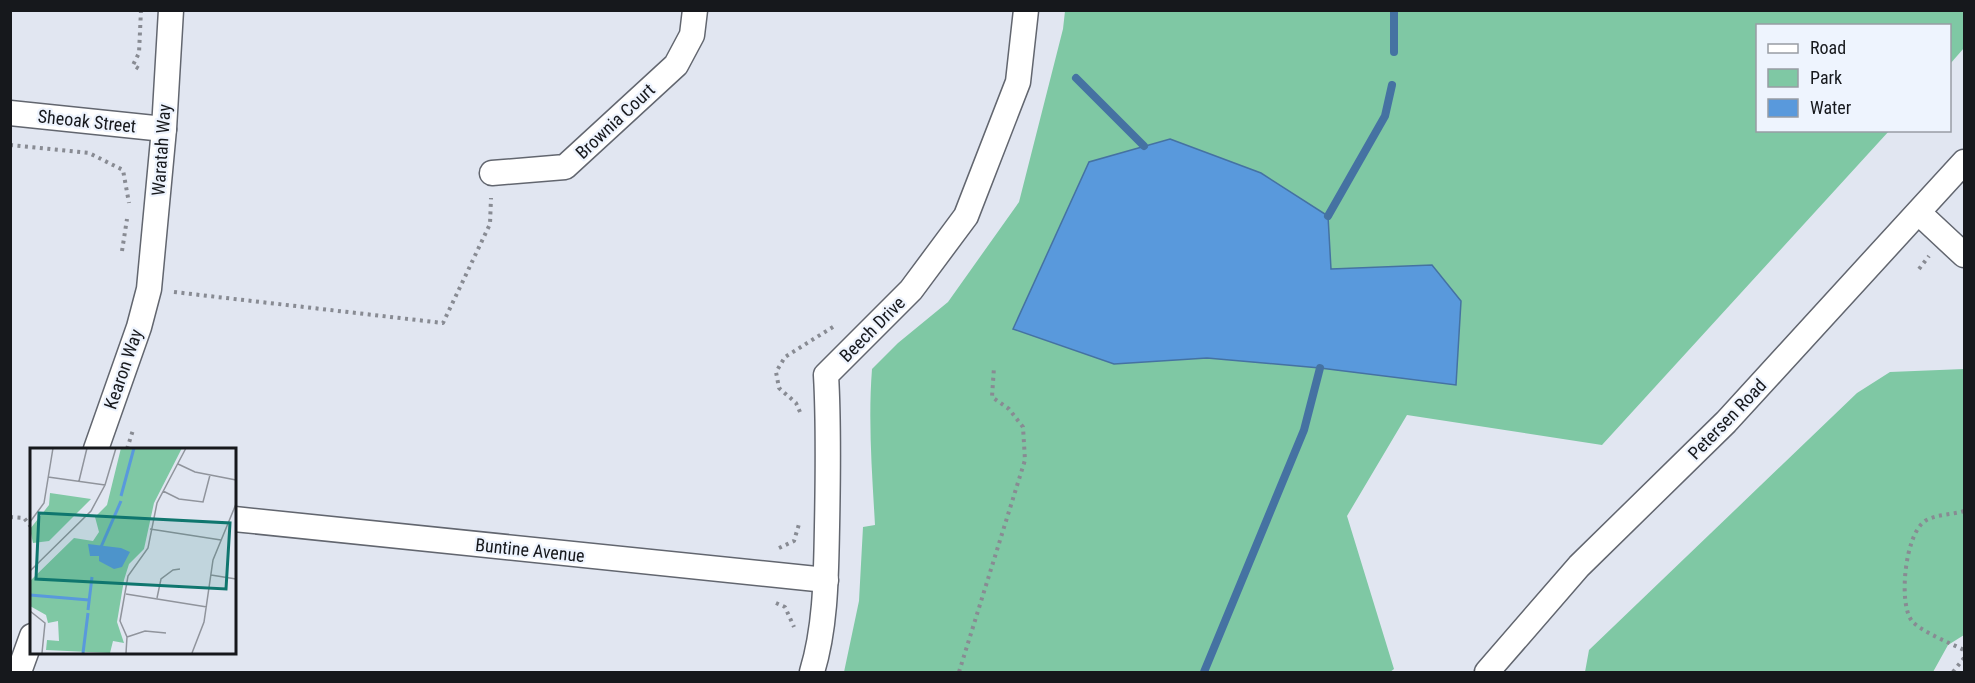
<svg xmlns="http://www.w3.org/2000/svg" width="1975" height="683" viewBox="0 0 1975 683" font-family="'Roboto Condensed',sans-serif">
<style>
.green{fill:#7fc8a4}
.water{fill:#5999dc;stroke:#4572a2;stroke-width:1.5}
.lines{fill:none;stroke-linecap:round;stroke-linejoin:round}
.stream{stroke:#4572a2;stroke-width:8}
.minor-casing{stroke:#62666f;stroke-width:27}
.path{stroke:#888b93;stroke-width:4;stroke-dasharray:3 4.5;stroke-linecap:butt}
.minor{stroke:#fff;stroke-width:24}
.labels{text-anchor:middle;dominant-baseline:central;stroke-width:4.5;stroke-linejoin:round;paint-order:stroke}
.street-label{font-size:18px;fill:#16181c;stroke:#eef4fe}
.inset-river{fill:none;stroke:#5999dc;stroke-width:3}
.inset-road{fill:none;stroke:#90949c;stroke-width:1.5}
.view{fill:#0f766e;fill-opacity:0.15;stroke:#0f766e;stroke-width:3}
.inset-edge{fill:none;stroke:#16181c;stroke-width:3}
</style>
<rect width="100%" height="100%" fill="#e1e6f1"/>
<g class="green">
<path d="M1065,11H1964V48L1950,64V26H1758V130L1889,131L1602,445L1407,415L1347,516L1394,669L1390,672H844L859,601L863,527L875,525C872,472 868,421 872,369L898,343L948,302L1019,202L1063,29Z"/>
<polygon points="1964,369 1964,635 1948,645 1933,672 1585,672 1589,650 1857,393 1890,372"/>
</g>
<polygon class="water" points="1170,139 1261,173 1328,216 1331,269 1432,265 1461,301 1456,385 1320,368 1207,358 1114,364 1013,329 1089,162"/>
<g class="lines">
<g class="stream">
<polyline points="1394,52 1394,10"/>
<polyline points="1076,78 1144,146"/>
<polyline points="1328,216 1385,116 1392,85"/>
<polyline points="1204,672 1304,430 1320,368"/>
</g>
<g class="minor-casing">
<g id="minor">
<polyline points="10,113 164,129"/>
<polyline points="492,173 565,167 676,65 692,35 695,10"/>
<polyline points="1919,213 1964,255"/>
<polyline points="96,449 139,327 149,289 164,129 171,10"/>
<polyline points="234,519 826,580"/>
<polyline points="19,672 32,636"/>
<path d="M812,672C826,626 826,575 827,527C828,476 829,426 826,375L911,290L966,216L1018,82L1026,10"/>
<polyline points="1487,672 1579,566 1726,422 1964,162"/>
</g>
</g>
<g class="path">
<polyline points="141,10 139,53 133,65 141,70"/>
<polyline points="10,145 89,153 123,170 129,203"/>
<polyline points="122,251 127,219"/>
<polyline points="1919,269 1929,256"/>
<polyline points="174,292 443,323 490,224 491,198"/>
<polyline points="800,412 796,403 779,388 776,372 785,357 836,325"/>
<polyline points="127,449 133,430"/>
<path d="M1964,511C1952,515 1936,514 1925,521C1905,534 1898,604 1912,621C1920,631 1952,644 1964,650"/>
<polyline points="10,517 24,518 32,528"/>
<polyline points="779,548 794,541 799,524"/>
<polyline points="776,603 785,607 794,627"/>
<polyline points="959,672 1025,460 1023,427 1009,409 992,397 994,367"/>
<polyline points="1953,672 1964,658"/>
</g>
<use href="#minor" class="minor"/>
</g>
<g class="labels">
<g class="street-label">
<text transform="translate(87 121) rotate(6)">Sheoak Street</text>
<text transform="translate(615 121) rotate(-43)">Brownia Court</text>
<text transform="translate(161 150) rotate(-86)">Waratah Way</text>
<text transform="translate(872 329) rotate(-45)">Beech Drive</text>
<text transform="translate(123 369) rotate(-71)">Kearon Way</text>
<text transform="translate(1727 419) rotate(-46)">Petersen Road</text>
<text transform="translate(530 550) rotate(6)">Buntine Avenue</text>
</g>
</g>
<g transform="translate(30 448)">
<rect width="206" height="206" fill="#e1e6f1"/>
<path d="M91,0H152L124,55L114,101L99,116L94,132L87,174L94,195L83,193L80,205L16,202L17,192L29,193L28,173L18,175L16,167L0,158V133L44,90L63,93L69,84L65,69L77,57ZM20,45L61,51L19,93L3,95L0,81L19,57Z" fill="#7fc8a4"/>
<path d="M58,96L91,100L100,104L92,119L84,121L69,113V108H60Z" fill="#5999dc"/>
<path class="inset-river" d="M91,48L104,0M71,99L91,53M0,147L59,152M58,162L62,129M53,205L58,165"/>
<path class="inset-road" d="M148,16L165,24L206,32M18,29L75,37M49,33L57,0M133,43L149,51L173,54L180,27M0,74L14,55L23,0M120,81L191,92M0,123L61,63L75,37L86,0M181,127L206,131M96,146L177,159M127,150L131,131L143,122L150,121M0,163L15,175L12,205M97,189L115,183L136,185M96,205L97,189L90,173L98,128L118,100L127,55L156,0M162,205L174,174L183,112L206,56"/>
<path class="view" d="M9,65L200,75L196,141L6,131Z"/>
<rect width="206" height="206" class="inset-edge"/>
</g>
<rect width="1975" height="683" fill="none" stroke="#16181c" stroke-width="24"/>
<rect x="1756" y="24" width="195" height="108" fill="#eef4fe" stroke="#989ca4" stroke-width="1.5"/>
<rect x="1768" y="44" width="30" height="9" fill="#ffffff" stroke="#989ca4" stroke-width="1.5"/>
<text x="1810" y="54" font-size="18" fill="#16181c">Road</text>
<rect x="1768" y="69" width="30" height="18" fill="#7fc8a4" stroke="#989ca4" stroke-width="1.5"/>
<text x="1810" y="84" font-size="18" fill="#16181c">Park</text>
<rect x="1768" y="99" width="30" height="18" fill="#5999dc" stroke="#989ca4" stroke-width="1.5"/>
<text x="1810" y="114" font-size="18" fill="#16181c">Water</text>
</svg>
